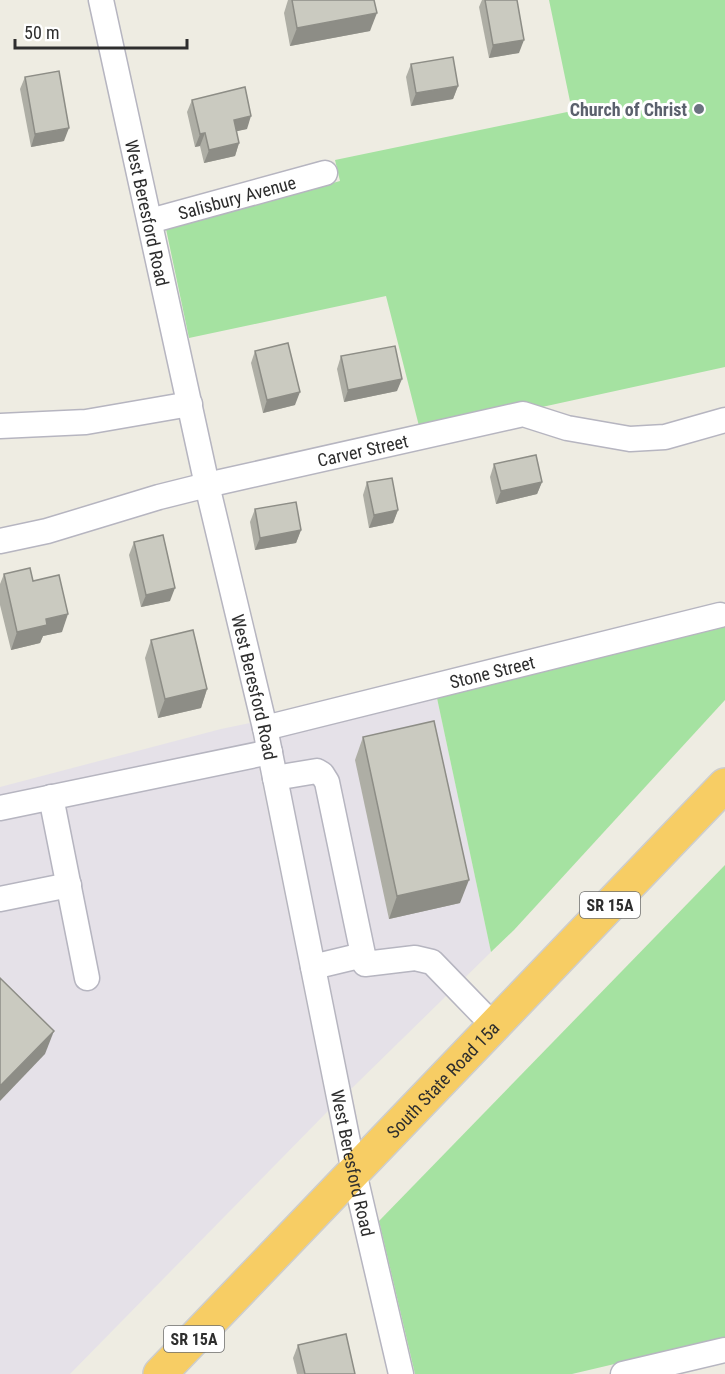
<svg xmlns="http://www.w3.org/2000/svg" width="725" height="1374" viewBox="0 0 725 1374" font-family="'Roboto Condensed',sans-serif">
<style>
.industrial{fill:#e5e1e8}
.green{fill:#a5e2a1}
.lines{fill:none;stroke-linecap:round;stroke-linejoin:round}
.minor-casing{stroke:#b6b5c0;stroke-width:27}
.highway-casing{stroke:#cdcdcd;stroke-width:36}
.minor{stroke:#fff;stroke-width:24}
.highway{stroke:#f7cd64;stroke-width:33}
.wall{fill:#aeaea5}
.shaded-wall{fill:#8d8d86}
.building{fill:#cacac0;stroke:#8d8d86;stroke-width:1.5}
.worship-dot{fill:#6b7280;stroke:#fff;stroke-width:2}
.labels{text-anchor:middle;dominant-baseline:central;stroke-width:6;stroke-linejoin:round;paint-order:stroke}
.shield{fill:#fff;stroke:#6d6d6d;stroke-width:1.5}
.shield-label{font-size:16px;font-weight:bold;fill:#2e2e2e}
.worship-label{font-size:18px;font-weight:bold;fill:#5b616d;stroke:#fff;text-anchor:end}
.street-label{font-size:18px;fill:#2e2e2e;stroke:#fff}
</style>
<rect width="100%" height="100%" fill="#eeece2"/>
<g class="industrial">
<polygon points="437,698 491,952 351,1089 280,736"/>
<polygon points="250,723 328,1111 70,1374 0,1374 0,787 221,729"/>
</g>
<g class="green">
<polygon points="549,0 725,0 725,367 542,407 528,403 520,402 419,426 386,296 189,338 166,229 340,181 335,160 572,111"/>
<polygon points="725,626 725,700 514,930 491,952 437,698"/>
<polygon points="725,865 725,1338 572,1374 415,1374 379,1221"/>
</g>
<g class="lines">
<g class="minor-casing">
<g id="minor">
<path id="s1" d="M101,0L207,485L265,728L354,1172L401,1374"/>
<path id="s2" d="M150,221L325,173"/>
<polyline points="0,426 86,422 190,404"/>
<path id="s3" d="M0,541L47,531L159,497L207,485L523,414L567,428L630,439L665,437L725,420"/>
<path id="s4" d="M265,728L720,615"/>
<polyline points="275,778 317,771 322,774 327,782 365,964 415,958 432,962 494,1026"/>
<polyline points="51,797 87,978"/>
<polyline points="0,808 270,752"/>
<polyline points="0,899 69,885"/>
<polyline points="313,967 363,955"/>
<polyline points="623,1374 725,1350"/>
</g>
</g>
<g class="highway-casing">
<g id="highway">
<path id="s5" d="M160,1374L725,785"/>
</g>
</g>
<use href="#minor" class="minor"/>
<use href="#highway" class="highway"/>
</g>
<g class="wall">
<polygon points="288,0 374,0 370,31 290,46 284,13"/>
<polygon points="482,0 517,0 519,53 489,58 479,7"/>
<polygon points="411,64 458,86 453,99 411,106 406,77"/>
<polygon points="25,77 64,141 31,147 20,89"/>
<polygon points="192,100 247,129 236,131 239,143 235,156 204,163 200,146 195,147 187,112"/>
<polygon points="255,351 295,405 263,413 251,363"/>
<polygon points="341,356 397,391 344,402 337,369"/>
<polygon points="494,464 542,482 537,494 496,504 490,477"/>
<polygon points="367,482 398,510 393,523 369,528 363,495"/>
<polygon points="255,509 301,530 296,543 255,550 250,522"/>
<polygon points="134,542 170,601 141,607 129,555"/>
<polygon points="4,574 33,581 62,632 43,636 40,643 11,650 0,605 0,584"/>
<polygon points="151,640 207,689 201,708 158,718 145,658"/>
<polygon points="363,737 460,903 389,919 355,760"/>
<polygon points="298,1345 355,1374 297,1374 293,1358"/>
</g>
<g class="shaded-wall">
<polygon points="377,13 370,31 290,46 297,28"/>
<polygon points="524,40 519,53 489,58 493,45"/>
<polygon points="458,86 453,99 411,106 416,93"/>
<polygon points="251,116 247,129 229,133 234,120"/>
<polygon points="69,128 64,141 31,147 35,134"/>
<polygon points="205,133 200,146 195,147 200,134"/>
<polygon points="239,143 235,156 204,163 209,150"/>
<polygon points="402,379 397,391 344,402 348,390"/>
<polygon points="300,392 295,405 263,413 267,400"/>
<polygon points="542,482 537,494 496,504 501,491"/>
<polygon points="398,510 393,523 369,528 374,515"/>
<polygon points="301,530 296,543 255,550 260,538"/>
<polygon points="175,588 170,601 141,607 146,595"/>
<polygon points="68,614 62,632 43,636 40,643 11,650 17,632 46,619"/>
<polygon points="207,689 201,708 158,718 165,699"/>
<polygon points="469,880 460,903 389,919 397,896"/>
<polygon points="54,1031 45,1054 0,1101 0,1086"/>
</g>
<g class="building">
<polygon points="292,0 374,0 377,13 297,28"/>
<polygon points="485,0 517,0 524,40 493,45"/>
<polygon points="453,57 458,86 416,93 411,64"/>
<polygon points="59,71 69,128 35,134 25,77"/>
<polygon points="245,87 251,116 234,120 239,143 209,150 205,133 200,134 192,100"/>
<polygon points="288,343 300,392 267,400 255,351"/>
<polygon points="395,346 402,379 348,390 341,356"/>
<polygon points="536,455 542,482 501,491 494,464"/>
<polygon points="392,478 398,510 374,515 367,482"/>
<polygon points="296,502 301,530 260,538 255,509"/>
<polygon points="163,535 175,588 146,595 134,542"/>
<polygon points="30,568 33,581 59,575 68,614 46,619 47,625 17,632 4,574"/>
<polygon points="193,630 207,689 165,699 151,640"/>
<polygon points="434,721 469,880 397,896 363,737"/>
<polygon points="0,978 54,1031 0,1086"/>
<polygon points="346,1334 355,1374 305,1374 298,1345"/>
</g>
<circle class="worship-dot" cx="699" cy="109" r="6"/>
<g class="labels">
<g class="shield">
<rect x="580" y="892" width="60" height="26" rx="4.5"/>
<rect x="164" y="1326" width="60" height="26" rx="4.5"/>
</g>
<g class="shield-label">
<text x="610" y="905">SR 15A</text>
<text x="194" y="1339">SR 15A</text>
</g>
<g class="worship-label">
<text x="687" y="109">Church of Christ</text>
</g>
<g class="street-label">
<text stroke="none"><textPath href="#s2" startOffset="90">Salisbury Avenue</textPath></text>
<text stroke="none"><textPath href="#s1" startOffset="218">West Beresford Road</textPath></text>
<text stroke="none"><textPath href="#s3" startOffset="374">Carver Street</textPath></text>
<text stroke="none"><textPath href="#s4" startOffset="234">Stone Street</textPath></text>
<text stroke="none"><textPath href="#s1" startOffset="704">West Beresford Road</textPath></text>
<text stroke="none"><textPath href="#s5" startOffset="408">South State Road 15a</textPath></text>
<text stroke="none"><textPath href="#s1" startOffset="1190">West Beresford Road</textPath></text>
</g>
</g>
<path d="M15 39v9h172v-9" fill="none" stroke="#2e2e2e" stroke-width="3"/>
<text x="24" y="39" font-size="18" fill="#2e2e2e" stroke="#ffffff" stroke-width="4.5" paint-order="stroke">50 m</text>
</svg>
